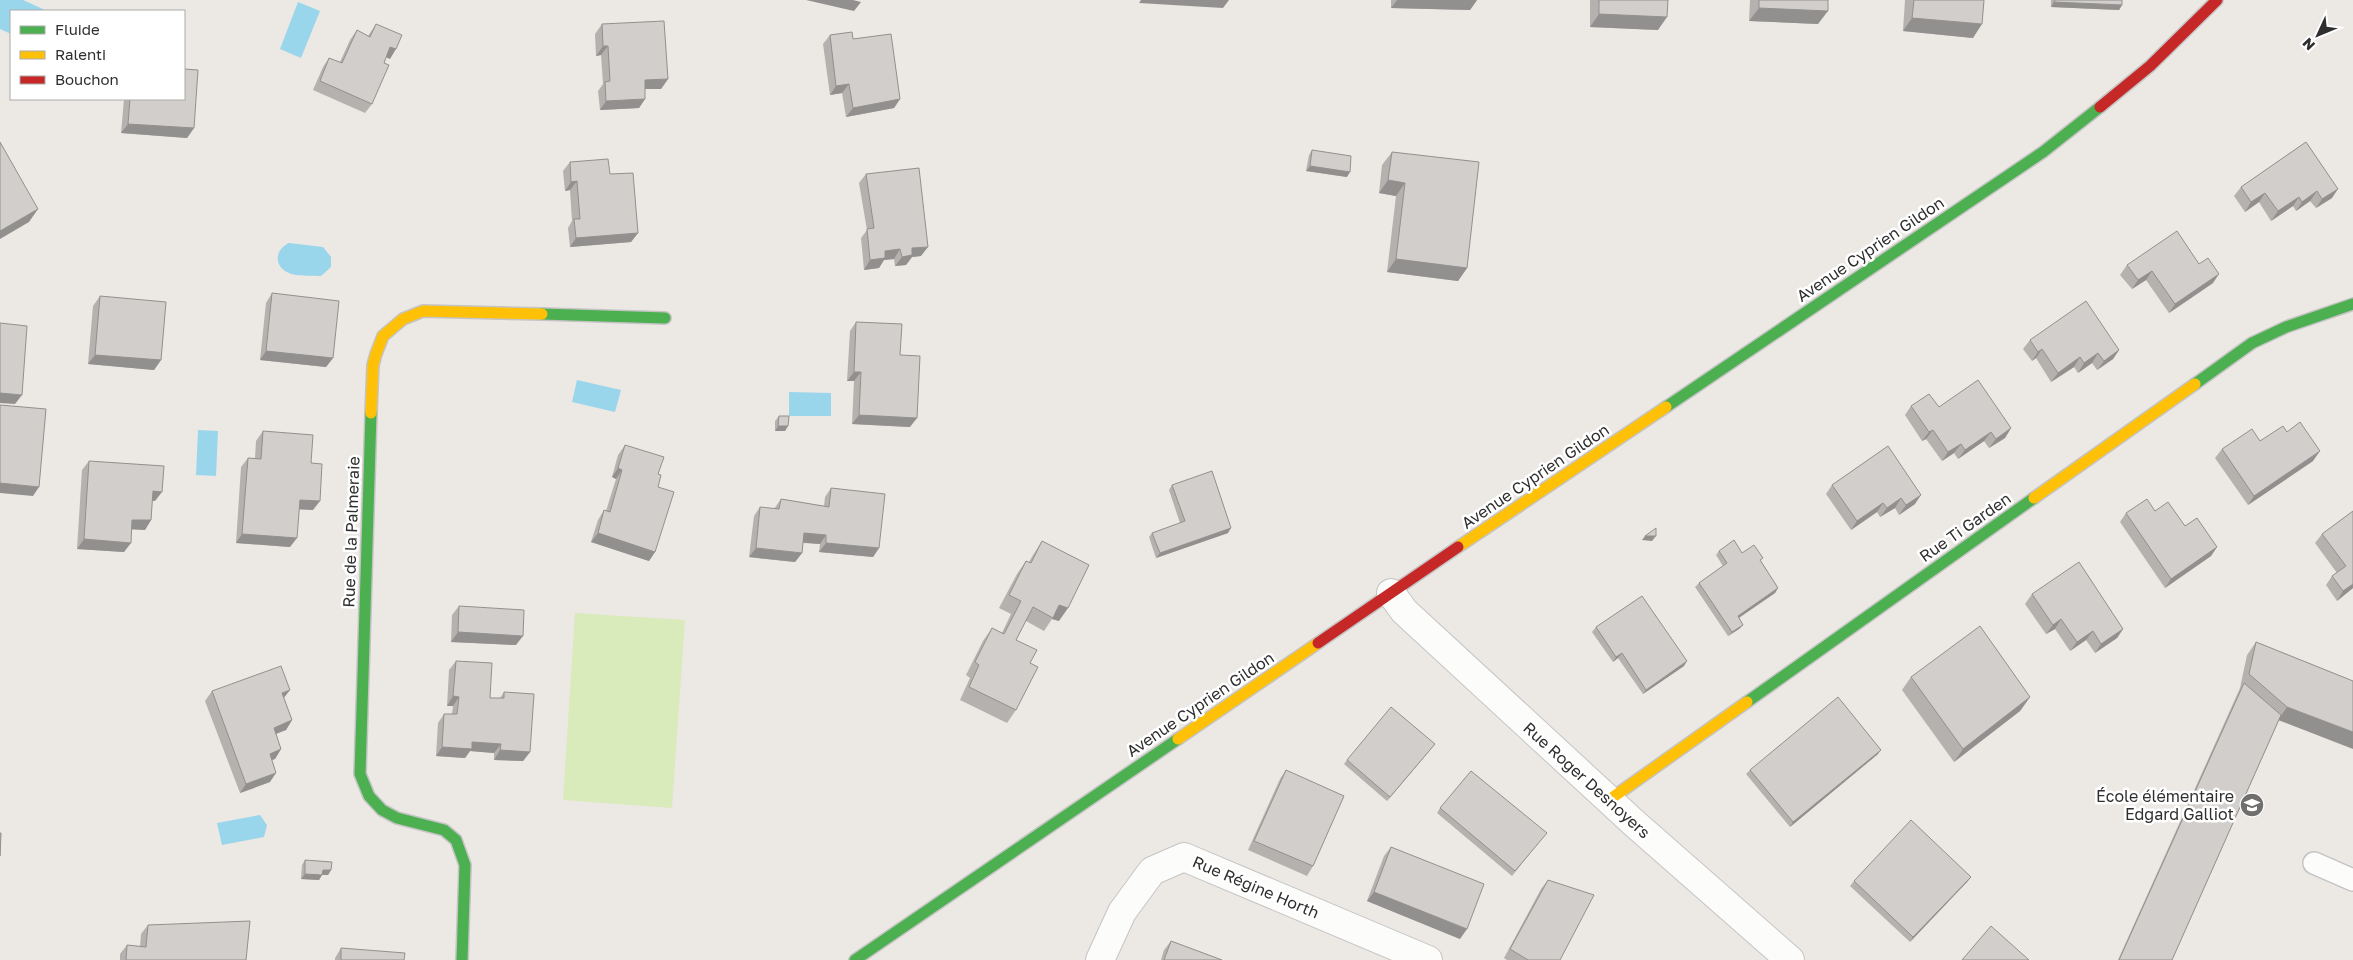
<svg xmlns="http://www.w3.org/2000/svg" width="2353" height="960" viewBox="0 0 2353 960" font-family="'Golos Text',sans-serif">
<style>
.pitch{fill:#d9eabb}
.water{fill:#99d6ec}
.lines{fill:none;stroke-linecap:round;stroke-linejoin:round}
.lane-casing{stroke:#c5c4c5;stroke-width:24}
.street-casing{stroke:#c5c4c5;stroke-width:30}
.fast-casing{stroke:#c5c4c5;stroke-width:14}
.slow-casing{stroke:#c5c4c5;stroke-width:14}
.jam-casing{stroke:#c5c4c5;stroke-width:14}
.lane{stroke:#fcfcfb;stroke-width:21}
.street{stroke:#fcfcfb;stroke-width:28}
.fast{stroke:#4caf50;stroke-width:11}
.slow{stroke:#ffc107;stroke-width:11}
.jam{stroke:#c62828;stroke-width:11}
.wall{fill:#b4b1af}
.shaded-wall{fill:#92908e}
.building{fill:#d1cecb;stroke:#92908e}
.labels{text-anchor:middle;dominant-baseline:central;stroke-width:5;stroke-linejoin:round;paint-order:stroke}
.street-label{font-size:16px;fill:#2e2e2e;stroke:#fff}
.poi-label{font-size:16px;fill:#2e2e2e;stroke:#fff;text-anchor:end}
</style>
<rect width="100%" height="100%" fill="#ece8e4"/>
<polygon class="pitch" points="575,613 685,620 672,808 563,800"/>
<g class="water">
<polygon points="0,0 23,0 45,10 11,11 11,34 0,29"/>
<polygon points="298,2 320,11 301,58 280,49"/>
<path d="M289,243L323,247L331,257V267L321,276C312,275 297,277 289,273C273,267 275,249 289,243Z"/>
<polygon points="577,380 621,390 615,412 572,402"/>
<polygon points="789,392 831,393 831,416 789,416"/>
<polygon points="198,430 218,431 216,476 196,475"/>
<polygon points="260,815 267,825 264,837 222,845 217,823"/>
</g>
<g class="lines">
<g class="lane-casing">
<polyline id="lane" points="2314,863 2353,880"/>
</g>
<g class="street-casing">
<g id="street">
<polyline points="1391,593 1404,611 1634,823 1790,960"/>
<polyline points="1100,960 1122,912 1152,871 1184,857 1428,960"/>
</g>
</g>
<g class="fast-casing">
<g id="fast">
<polyline points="542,314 665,318"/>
<polyline points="2195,384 2252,343 2286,327 2353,304"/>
<polyline points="1666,407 2043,152 2100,107"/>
<polyline points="371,413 360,774 369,796 382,810 397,818 444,830 456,840 465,865 462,960"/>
<polyline points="1747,702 2034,498"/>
<polyline points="855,960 1178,739"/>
</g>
</g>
<g class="slow-casing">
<g id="slow">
<polyline points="371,413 373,365 376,354 383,336 403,319 423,311 542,314"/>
<polyline points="2034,498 2195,384"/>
<polyline points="1458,547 1666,407"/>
<polyline points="1178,739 1318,643"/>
<polyline points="1609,800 1747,702"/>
</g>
</g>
<g class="jam-casing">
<g id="jam">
<polyline points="2100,107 2150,66 2217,0"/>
<polyline points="1318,643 1458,547"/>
</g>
</g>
<use href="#lane" class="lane"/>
<use href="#street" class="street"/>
<use href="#fast" class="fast"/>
<use href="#slow" class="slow"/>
<use href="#jam" class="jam"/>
</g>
<g class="wall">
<polygon points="1391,0 1477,0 1470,10 1391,8"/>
<polygon points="1590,0 1668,0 1658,30 1590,27"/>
<polygon points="1750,0 1828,0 1818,24 1749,21"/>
<polygon points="1905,0 1984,0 1973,38 1903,31"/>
<polygon points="2051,0 2122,0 2122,5 2119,10 2051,7"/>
<polygon points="376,24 390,59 386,57 372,104 365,113 313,90 323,67 329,58 340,62 350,40 357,30 368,36"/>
<polygon points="602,24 668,79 661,89 645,89 645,99 639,108 600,110 598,91 603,84 601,55 596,56 595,34"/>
<polygon points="830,35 853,39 900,99 894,108 846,117 842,93 830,95 823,44"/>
<polygon points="124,99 184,99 194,128 187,138 121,133"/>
<polygon points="2306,142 2332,198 2316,208 2310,201 2296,211 2293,206 2271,221 2259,202 2245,212 2234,196 2241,187"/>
<polygon points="1312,150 1347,177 1306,171 1309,155"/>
<polygon points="1392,152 1467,268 1458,281 1387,272 1396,196 1379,193 1382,165"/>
<polygon points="570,162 610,174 638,233 631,242 570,247 568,228 572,221 570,190 565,191 563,171"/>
<polygon points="866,174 921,256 912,257 906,265 895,266 894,259 884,260 879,268 864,270 861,238 867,230 859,183"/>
<polygon points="2199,264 2213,283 2169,313 2146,280 2132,289 2120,275 2127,265"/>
<polygon points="272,293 333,358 326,367 260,360 266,303"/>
<polygon points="100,296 161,360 154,370 88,364 93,306"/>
<polygon points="856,322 900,355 910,427 852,424 854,381 847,381 850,331"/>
<polygon points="2030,340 2119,350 2113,359 2097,370 2092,363 2078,373 2074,367 2051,382 2036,358 2032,361 2023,349"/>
<polygon points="1911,406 1939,407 2011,428 2005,438 1989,448 1984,441 1958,459 1954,453 1942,461 1926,439 1922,441 1905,415"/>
<polygon points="779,416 788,426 785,431 775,431 775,421"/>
<polygon points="263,431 311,463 313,510 299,509 290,547 236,543 241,467 248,458 255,458 256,441"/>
<polygon points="2287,432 2313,461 2248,505 2215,458 2222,449 2260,441"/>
<polygon points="625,445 658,474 655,552 649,561 591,542 598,520 604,510 606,511 616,479 612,477 618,455"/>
<polygon points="1888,446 1915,504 1899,515 1895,508 1880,517 1877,512 1851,530 1826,494 1832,485"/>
<polygon points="89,461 155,501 152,501 151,520 145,530 131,529 124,552 77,549 82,470"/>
<polygon points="1172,485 1228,533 1156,558 1149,537 1152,533 1180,523 1169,490"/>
<polygon points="831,488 879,548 873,557 819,552 820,544 803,543 802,553 795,562 749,557 754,516 760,507 774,509 781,499 824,506 825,497"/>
<polygon points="2353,511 2353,588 2337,601 2326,585 2332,576 2337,573 2315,543 2322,534"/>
<polygon points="2126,513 2185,526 2217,547 2211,556 2165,588 2120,522"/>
<polygon points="1042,541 1059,621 1052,619 1044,631 1026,621 1016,640 1030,663 1016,710 1007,723 960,700 970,678 966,675 983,641 992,628 1002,633 1011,614 999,608 1017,574 1026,561 1029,562 1033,555"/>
<polygon points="1719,551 1742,553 1761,561 1778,588 1775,593 1739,618 1743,625 1739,629 1728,636 1695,587 1699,583 1723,566 1716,555"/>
<polygon points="2032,594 2123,629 2117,638 2095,653 2086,640 2070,651 2055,629 2046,634 2025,604"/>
<polygon points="459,606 516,645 451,642 452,615"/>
<polygon points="1596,627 1684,666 1643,694 1618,658 1613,662 1592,632"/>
<polygon points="2256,642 2353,681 2279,720 2172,960 2118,960 2240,688 2247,655"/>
<polygon points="456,661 490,698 500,698 504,692 530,752 523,761 494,760 494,753 470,751 465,758 436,756 438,723 444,714 452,714 453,706 447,706 449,670"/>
<polygon points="1911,677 2030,697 2020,711 1954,762 1902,690"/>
<polygon points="212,691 284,698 292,720 286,730 276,734 281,749 275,759 272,760 270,782 240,793 205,701"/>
<polygon points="1435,744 1387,801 1344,764 1347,760"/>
<polygon points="1878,754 1790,827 1746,774 1750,770"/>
<polygon points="1286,770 1313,866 1307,876 1248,850 1280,779"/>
<polygon points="1440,808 1543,837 1512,876 1437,813"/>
<polygon points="1391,847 1460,939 1367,901 1384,856"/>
<polygon points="305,860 331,870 328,875 322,875 319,880 301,879 302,865"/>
<polygon points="1971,877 1967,882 1910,942 1850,886 1854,881"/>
<polygon points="1548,880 1560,960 1507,960 1504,958 1541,889"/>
<polygon points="148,925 246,960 120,960 120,954 127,945 140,947 141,934"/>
<polygon points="1171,941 1222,960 1161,960 1164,950"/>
<polygon points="341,948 404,960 335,960 335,958"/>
</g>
<g class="shaded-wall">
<polygon points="806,0 853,0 861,2 854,11"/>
<polygon points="1141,0 1229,0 1223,8 1139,3"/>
<polygon points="1397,0 1477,0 1470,10 1391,8"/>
<polygon points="2054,2 2122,5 2119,10 2051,7"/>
<polygon points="1759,8 1828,11 1818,24 1749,21"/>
<polygon points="1599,14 1667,17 1658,30 1590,27"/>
<polygon points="1912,18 1982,24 1973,38 1903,31"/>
<polygon points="603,46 608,46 601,55 596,56"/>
<polygon points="390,47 396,49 390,59 384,56"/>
<polygon points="668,79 661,89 638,89 645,80"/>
<polygon points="849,84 842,93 830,95 836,86"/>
<polygon points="645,99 639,108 600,110 606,101"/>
<polygon points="900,99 894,108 846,117 853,108"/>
<polygon points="128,124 194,128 187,138 121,133"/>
<polygon points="1310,166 1350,172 1347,177 1306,171"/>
<polygon points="1388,180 1405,183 1396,196 1379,193"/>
<polygon points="577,181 570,190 565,191 571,182"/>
<polygon points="2338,189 2332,198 2316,208 2322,199"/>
<polygon points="2317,191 2310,201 2296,211 2302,202"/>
<polygon points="2265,193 2259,202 2245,212 2251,202"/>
<polygon points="2299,197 2293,206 2271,221 2278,211"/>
<polygon points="38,209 29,222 0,239 0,231"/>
<polygon points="638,233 631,242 570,247 576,238"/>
<polygon points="928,247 921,256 912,257 906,265 895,266 902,257 912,248"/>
<polygon points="900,249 894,259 884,260 879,268 864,270 870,260 885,251"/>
<polygon points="1396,259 1467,268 1458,281 1387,272"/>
<polygon points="2152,271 2146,280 2132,289 2138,280"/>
<polygon points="2219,274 2213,283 2169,313 2175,304"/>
<polygon points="2042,349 2036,358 2032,361 2038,352"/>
<polygon points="2119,350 2113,359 2097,370 2104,361"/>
<polygon points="266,351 333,358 326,367 260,360"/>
<polygon points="2098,353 2092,363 2078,373 2084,363"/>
<polygon points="95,355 161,360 154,370 88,364"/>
<polygon points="2080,357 2074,367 2051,382 2058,373"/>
<polygon points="854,372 861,372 854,381 847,381"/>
<polygon points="0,393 22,395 15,404 0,403"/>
<polygon points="859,415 917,418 910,427 852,424"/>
<polygon points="778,426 788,426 785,431 775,431"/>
<polygon points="2011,428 2005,438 1989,448 1996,439"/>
<polygon points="1933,430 1926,439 1922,441 1929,432"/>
<polygon points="1991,432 1984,441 1958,459 1965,450"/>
<polygon points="1961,444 1954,453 1942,461 1948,452"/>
<polygon points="2320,451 2313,461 2248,505 2254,496"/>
<polygon points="618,468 622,470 616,479 612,477"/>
<polygon points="0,483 39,487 33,496 0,493"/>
<polygon points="153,491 162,492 155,501 146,500"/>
<polygon points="1921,495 1915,504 1899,515 1906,505"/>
<polygon points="1901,498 1895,508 1880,517 1887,508"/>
<polygon points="300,500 320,501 313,510 293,509"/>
<polygon points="1883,503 1877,512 1851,530 1857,521"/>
<polygon points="132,520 151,520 145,530 125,529"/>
<polygon points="1231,528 1228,533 1156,558 1160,553"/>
<polygon points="598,533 655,552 649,561 591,542"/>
<polygon points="804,533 826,535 820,544 797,542"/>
<polygon points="242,534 297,538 290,547 236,543"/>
<polygon points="1645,536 1656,536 1652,541 1642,540"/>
<polygon points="84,539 131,543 124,552 77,549"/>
<polygon points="826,543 879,548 873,557 819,552"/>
<polygon points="2217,547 2211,556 2165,588 2171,579"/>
<polygon points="756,548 802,553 795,562 749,557"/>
<polygon points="2353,584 2353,588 2337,601 2343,591"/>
<polygon points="1778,588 1775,593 1734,621 1738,616"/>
<polygon points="1059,605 1068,608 1059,621 1052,619"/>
<polygon points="2061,619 2055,629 2046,634 2053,625"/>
<polygon points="1743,625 1739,629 1728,636 1732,632"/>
<polygon points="2123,629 2117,638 2095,653 2101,644"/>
<polygon points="2093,631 2086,640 2070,651 2077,642"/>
<polygon points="458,632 523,636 516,645 451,642"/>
<polygon points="1622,653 1618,658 1613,662 1616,657"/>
<polygon points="1687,661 1684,666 1643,694 1646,690"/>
<polygon points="290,690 283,699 282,693"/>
<polygon points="453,696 459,697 453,706 447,706"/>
<polygon points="2030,697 2020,711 1954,762 1963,749"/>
<polygon points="2287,707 2353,732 2353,749 2278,720"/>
<polygon points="292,720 286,730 267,737 274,728"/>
<polygon points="472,742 501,744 494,753 470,751 465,758 436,756 442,747"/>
<polygon points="1435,744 1431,749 1387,801 1390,797"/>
<polygon points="281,749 275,759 263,763 270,754"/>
<polygon points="500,750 530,752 523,761 494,760"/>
<polygon points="1881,750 1878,754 1790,827 1793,822"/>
<polygon points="276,773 270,782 240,793 246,784"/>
<polygon points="323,870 331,870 328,875 322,875 319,880 301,879 305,874"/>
<polygon points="1971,877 1967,882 1910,942 1913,937"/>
<polygon points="1374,892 1467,929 1460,939 1367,901"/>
</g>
<g class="building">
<polygon points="1599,0 1668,0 1667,17 1599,14"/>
<polygon points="1759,0 1828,0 1828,11 1759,8"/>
<polygon points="1914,0 1984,0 1982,24 1912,18"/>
<polygon points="2055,0 2122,0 2122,5 2054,2"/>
<polygon points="664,21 668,79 645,80 645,99 606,101 605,82 610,81 608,46 603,46 602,24"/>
<polygon points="376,24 402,35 396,49 390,47 384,63 389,65 372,104 320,81 329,58 342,63 357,30 370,37"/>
<polygon points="852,32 853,39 891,34 900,99 853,108 849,84 836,86 830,35"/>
<polygon points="184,69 198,70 194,128 128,124 130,99 184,99"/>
<polygon points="0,142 38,209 0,231"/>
<polygon points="2306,142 2338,189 2322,199 2317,191 2302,202 2299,197 2278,211 2265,193 2251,202 2241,187"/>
<polygon points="1312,150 1351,156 1350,172 1310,166"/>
<polygon points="1392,152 1479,162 1467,268 1396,259 1405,183 1388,180"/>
<polygon points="608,159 610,174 633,173 638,233 576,238 574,219 580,219 577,181 571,182 570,162"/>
<polygon points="919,168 928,247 912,248 912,255 902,257 900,249 885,251 885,258 870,260 867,229 874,228 866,174"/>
<polygon points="2177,231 2199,264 2208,258 2219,274 2175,304 2152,271 2138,280 2127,265"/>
<polygon points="272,293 339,301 333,358 266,351"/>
<polygon points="100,296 166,302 161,360 95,355"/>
<polygon points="2086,301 2119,350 2104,361 2098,353 2084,363 2080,357 2058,373 2042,349 2038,352 2030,340"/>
<polygon points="856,322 902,324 900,355 920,356 917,418 859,415 861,372 854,372"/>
<polygon points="0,323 27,326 22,395 0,393"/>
<polygon points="1978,380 2011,428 1996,439 1991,432 1965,450 1961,444 1948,452 1933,430 1929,432 1911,406 1929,394 1939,407"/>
<polygon points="0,405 46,409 39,487 0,483"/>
<polygon points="779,416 789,416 788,426 778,426"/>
<polygon points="2300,422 2320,451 2254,496 2222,449 2252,429 2260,441 2283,426 2287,432"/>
<polygon points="263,431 313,435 311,463 322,464 320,501 300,500 297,538 242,534 248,458 261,459"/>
<polygon points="625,445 664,457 658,474 661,475 658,487 674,492 655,552 598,533 604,510 610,512 622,470 618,468"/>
<polygon points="1888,446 1921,495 1906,505 1901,498 1887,508 1883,503 1857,521 1832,485"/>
<polygon points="89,461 164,466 162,492 153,491 151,520 132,520 131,543 84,539"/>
<polygon points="1212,471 1231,528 1160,553 1152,533 1185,521 1172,485"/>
<polygon points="831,488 885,494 879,548 826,543 826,535 804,533 802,553 756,548 760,507 779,509 781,499 829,507"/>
<polygon points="2147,499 2155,511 2168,502 2185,526 2197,518 2217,547 2171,579 2126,513"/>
<polygon points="2353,511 2353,584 2343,591 2332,576 2346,566 2322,534"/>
<polygon points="1656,528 1656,536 1645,536"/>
<polygon points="1734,540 1742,553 1754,545 1763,558 1760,560 1778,588 1738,616 1743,625 1732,632 1699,583 1727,563 1719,551"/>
<polygon points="1042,541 1089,565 1068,608 1059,605 1053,618 1033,607 1016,640 1037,650 1030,663 1038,667 1016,710 969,687 979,665 975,662 992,628 1004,634 1021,601 1009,595 1026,561 1031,563"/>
<polygon points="2079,562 2123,629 2101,644 2093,631 2077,642 2061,619 2053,625 2032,594"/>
<polygon points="1642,596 1687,661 1646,690 1622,653 1616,657 1596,627"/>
<polygon points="459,606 524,610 523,636 458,632"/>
<polygon points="1980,626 2030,697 1963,749 1911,677"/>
<polygon points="2256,642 2353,681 2353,732 2287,707 2249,674"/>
<polygon points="456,661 492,663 490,698 504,698 504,692 534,694 530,752 500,750 501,744 472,742 472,749 442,747 444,714 457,714 459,697 453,696"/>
<polygon points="281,666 290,690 282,693 292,720 274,728 281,749 270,754 276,773 246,784 212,691"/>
<polygon points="2244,683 2281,715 2172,960 2119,960"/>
<polygon points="1838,697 1881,750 1793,822 1750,770"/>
<polygon points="1391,707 1435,744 1390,797 1347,760"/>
<polygon points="1286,770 1344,796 1313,866 1254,841"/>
<polygon points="1471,771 1547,833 1515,871 1440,808"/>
<polygon points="1911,820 1971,877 1913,937 1854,881"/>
<polygon points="0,833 1,833 0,856"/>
<polygon points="1391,847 1484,884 1467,929 1374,892"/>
<polygon points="305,860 332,862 331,870 323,870 322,875 305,874"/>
<polygon points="1548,880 1594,895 1560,960 1528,960 1510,949"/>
<polygon points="250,921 246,960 126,960 127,945 146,947 148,925"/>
<polygon points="1991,926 2029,960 1962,960"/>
<polygon points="1171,941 1222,960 1164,960"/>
<polygon points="341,948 405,953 404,960 341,960"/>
</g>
<defs>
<g id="school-disc" transform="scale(1.25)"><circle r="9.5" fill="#706f6e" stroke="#fff"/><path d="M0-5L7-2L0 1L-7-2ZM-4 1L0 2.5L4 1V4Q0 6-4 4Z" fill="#fff"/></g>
</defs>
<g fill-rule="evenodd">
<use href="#school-disc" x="2252" y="805"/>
</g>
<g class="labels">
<g class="street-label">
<text transform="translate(1870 249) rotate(-34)">Avenue Cyprien Gildon</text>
<text transform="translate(1535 476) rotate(-34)">Avenue Cyprien Gildon</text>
<text transform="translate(1965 527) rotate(-35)">Rue Ti Garden</text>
<text transform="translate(351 532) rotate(-88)">Rue de la Palmeraie</text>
<text transform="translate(1200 704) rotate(-34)">Avenue Cyprien Gildon</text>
<text transform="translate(1587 780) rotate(42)">Rue Roger Desnoyers</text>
<text transform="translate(1256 887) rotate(23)">Rue Régine Horth</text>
</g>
<g class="poi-label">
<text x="2234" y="796">École élémentaire<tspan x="2234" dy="18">Edgard Galliot</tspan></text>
</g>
</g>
<rect x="10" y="10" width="175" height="90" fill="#ffffff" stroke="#ababab"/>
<rect x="20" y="26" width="25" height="8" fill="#4caf50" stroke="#ababab"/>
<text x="55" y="35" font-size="15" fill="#2e2e2e">Fluide</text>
<rect x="20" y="51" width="25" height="8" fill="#ffc107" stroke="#ababab"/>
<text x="55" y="60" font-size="15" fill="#2e2e2e">Ralenti</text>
<rect x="20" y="76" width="25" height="8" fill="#c62828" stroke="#ababab"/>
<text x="55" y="85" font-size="15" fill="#2e2e2e">Bouchon</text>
<g transform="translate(2318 35) rotate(226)" stroke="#ffffff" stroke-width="4" paint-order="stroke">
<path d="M0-4L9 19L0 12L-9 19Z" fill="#2e2e2e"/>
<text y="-8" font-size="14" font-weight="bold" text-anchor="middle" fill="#2e2e2e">N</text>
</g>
</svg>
